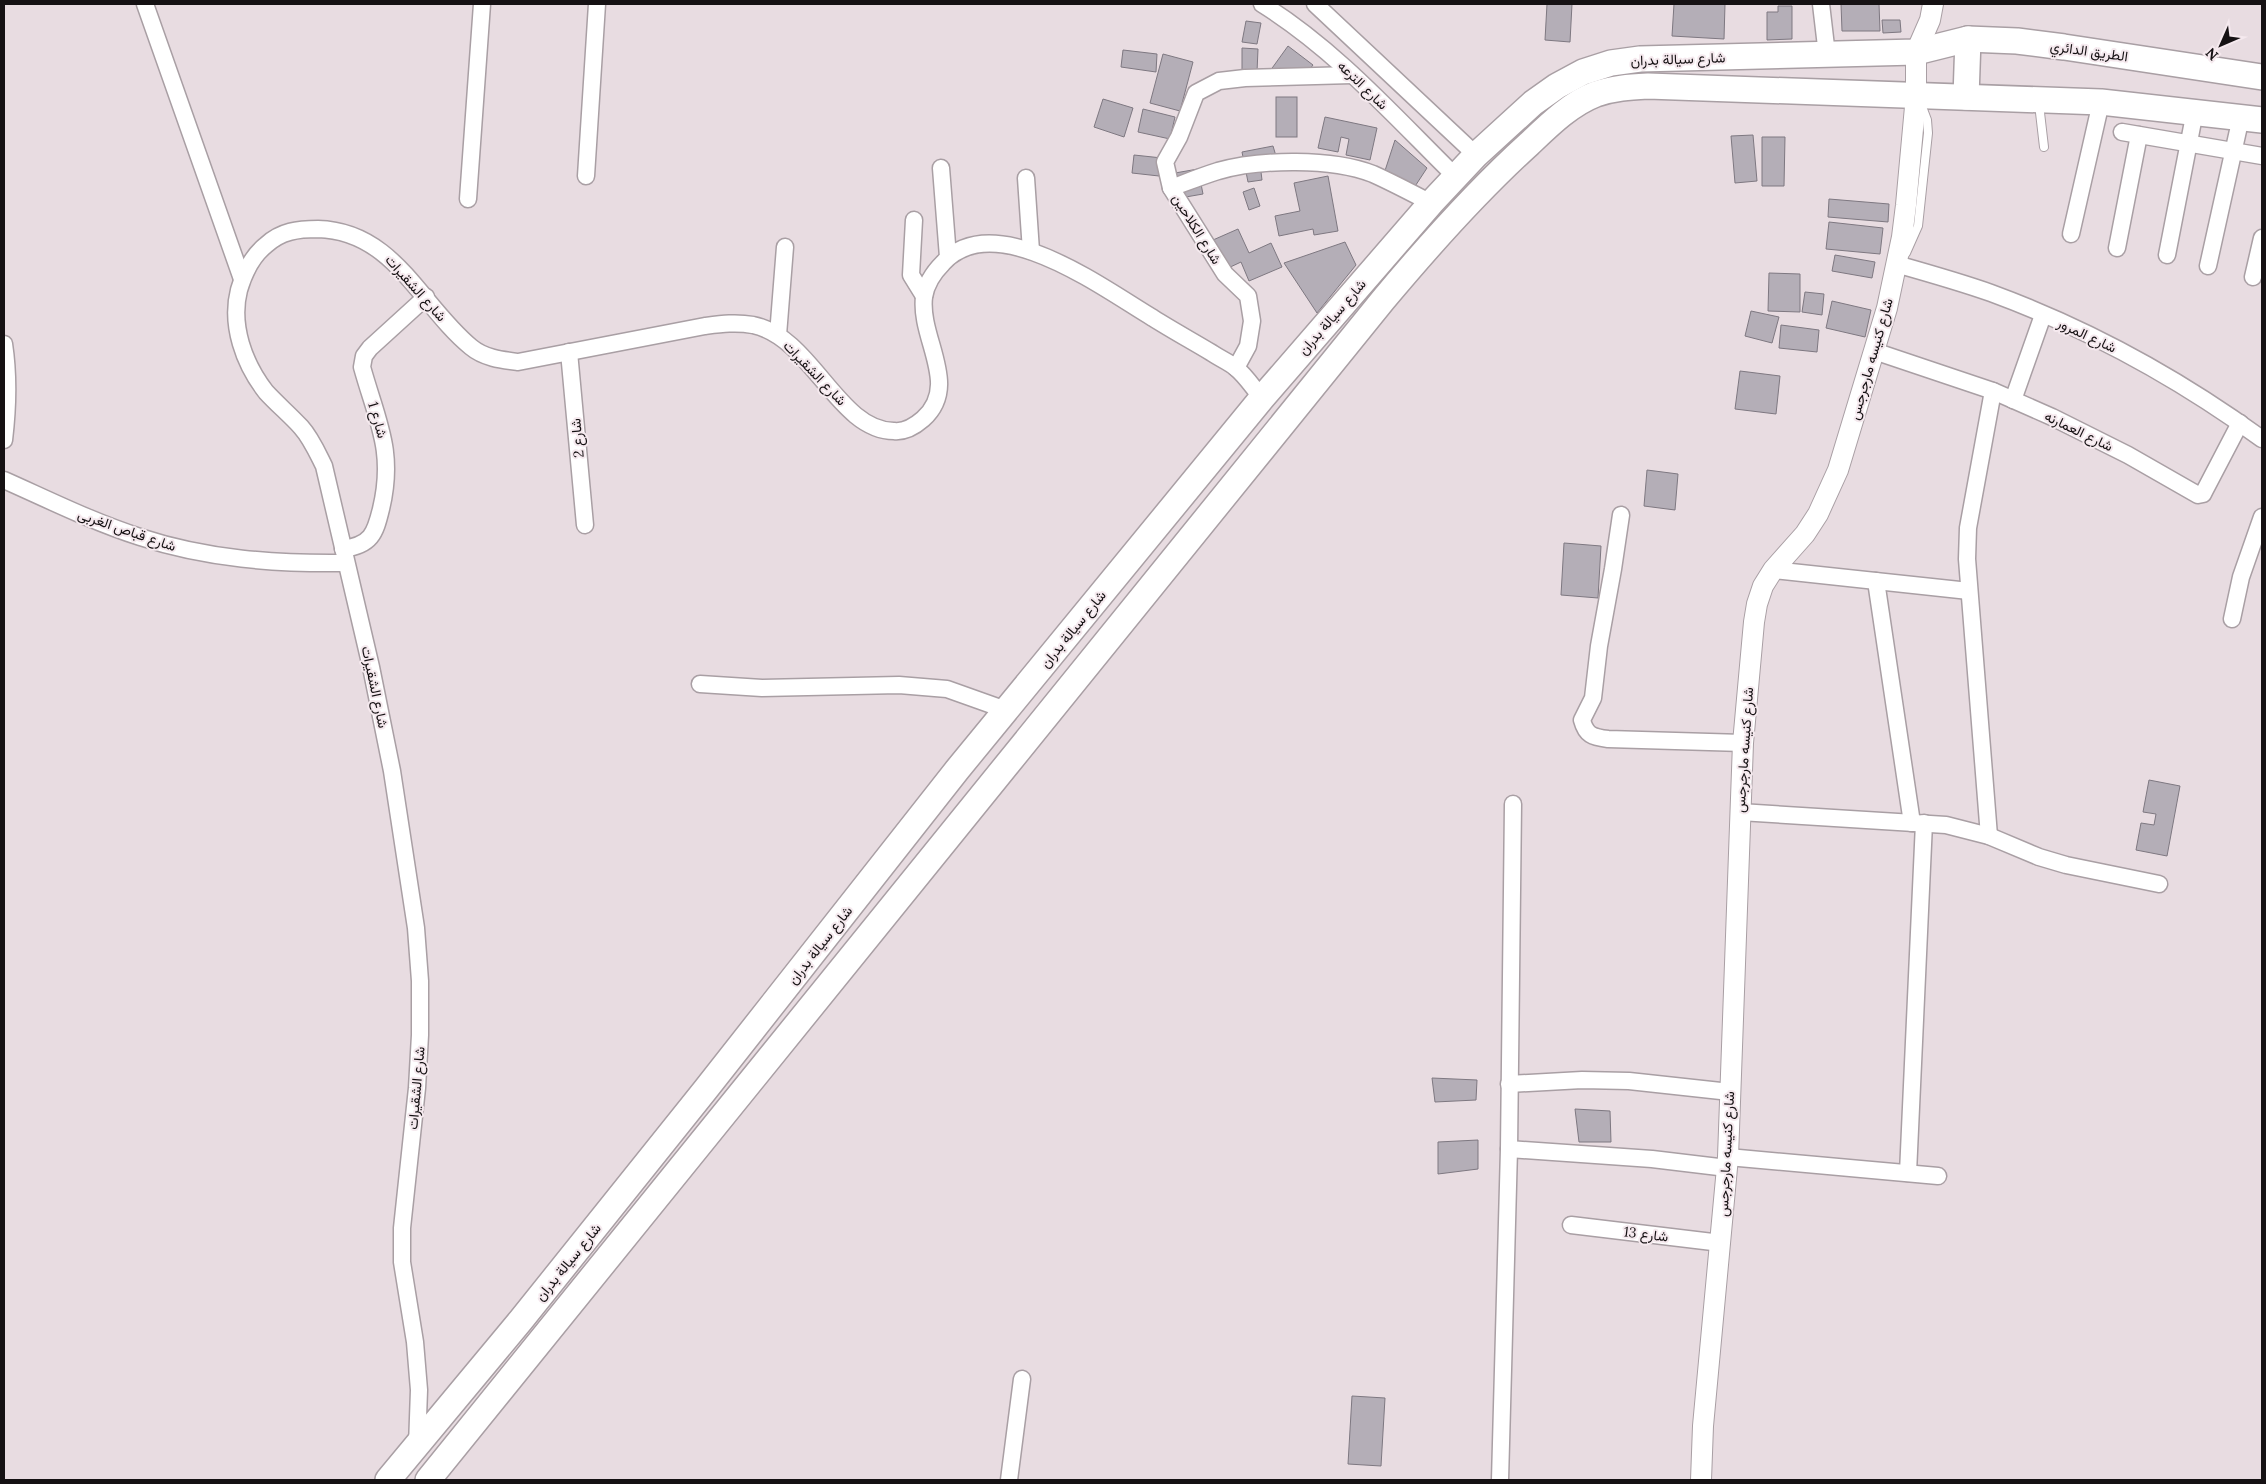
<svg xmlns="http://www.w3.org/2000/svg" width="2266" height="1484" viewBox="0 0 2266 1484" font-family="Lora,Vazirmatn,serif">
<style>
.building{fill:#b4aeb7;stroke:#7e7881}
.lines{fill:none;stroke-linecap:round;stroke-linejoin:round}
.service-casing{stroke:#a99fa4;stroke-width:10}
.minor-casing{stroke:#a99fa4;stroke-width:19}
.tertiary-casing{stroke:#a99fa4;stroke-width:22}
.primary-casing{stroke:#a99fa4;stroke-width:28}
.service{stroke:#fff;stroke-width:8}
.minor{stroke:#fff;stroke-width:16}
.tertiary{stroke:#fff;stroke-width:20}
.primary{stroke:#fff;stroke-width:25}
.labels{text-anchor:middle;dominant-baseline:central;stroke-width:4;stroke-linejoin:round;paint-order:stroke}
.street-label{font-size:14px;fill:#151113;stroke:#f5e9ee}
</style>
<rect width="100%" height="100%" fill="#e8dce1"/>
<g class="building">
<polygon points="1547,4 1572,4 1570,42 1545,40"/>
<polygon points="1674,4 1725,4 1724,39 1672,36"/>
<polygon points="1841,4 1879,4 1880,31 1842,31"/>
<polygon points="1778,6 1792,6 1792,39 1767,40 1767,12 1778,12"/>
<polygon points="1882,20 1900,20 1901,32 1883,33"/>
<polygon points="1246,21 1261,23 1257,44 1242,42"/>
<polygon points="1288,46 1313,65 1299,83 1270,71"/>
<polygon points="1242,48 1258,49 1257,72 1242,71"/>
<polygon points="1123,50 1157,54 1156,72 1121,67"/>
<polygon points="1163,54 1193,62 1180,111 1150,103"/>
<rect x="1276" y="97" width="21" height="40"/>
<polygon points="1103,99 1133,108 1124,137 1094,127"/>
<polygon points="1143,109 1175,117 1170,139 1138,132"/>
<polygon points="1325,117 1377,128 1370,160 1346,155 1349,139 1341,137 1338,152 1318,148"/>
<polygon points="1753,135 1757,181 1735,183 1731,136"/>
<polygon points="1762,137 1785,137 1784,186 1762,186"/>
<polygon points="1395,140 1427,168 1408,197 1380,186"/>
<polygon points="1273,146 1276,156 1269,171 1261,172 1262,180 1248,182 1242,152"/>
<polygon points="1134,155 1162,158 1159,176 1132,173"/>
<polygon points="1198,169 1203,194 1180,198 1175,173"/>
<polygon points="1328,176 1338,231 1314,235 1313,229 1279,236 1275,216 1300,211 1294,183"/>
<polygon points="1254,188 1260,206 1249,210 1243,192"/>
<polygon points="1829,199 1889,204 1888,222 1828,217"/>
<polygon points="1829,222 1883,228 1880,254 1826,249"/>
<polygon points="1238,229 1249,253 1271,243 1282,267 1249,281 1241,262 1226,269 1213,240"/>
<polygon points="1345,242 1356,265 1317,313 1284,263"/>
<polygon points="1835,255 1875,262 1872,278 1832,271"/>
<polygon points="1769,273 1800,274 1800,312 1768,311"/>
<polygon points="1805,292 1824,294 1822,315 1802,312"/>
<polygon points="1832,301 1871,310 1865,337 1826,328"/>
<polygon points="1751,311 1779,317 1772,343 1745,336"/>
<polygon points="1781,325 1819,330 1817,352 1779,348"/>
<polygon points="1740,371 1780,376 1776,414 1735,409"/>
<polygon points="1647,470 1678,474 1675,510 1644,506"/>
<polygon points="1564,543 1601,546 1598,598 1561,595"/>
<polygon points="2149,780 2180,786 2167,856 2136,850 2141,823 2154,825 2156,814 2143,812"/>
<polygon points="1432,1078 1477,1080 1476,1100 1435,1102"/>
<polygon points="1575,1109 1610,1111 1611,1142 1579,1142"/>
<polygon points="1478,1140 1478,1169 1438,1174 1438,1142"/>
<polygon points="1352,1396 1385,1398 1381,1466 1348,1464"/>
</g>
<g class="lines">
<g class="service-casing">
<g id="service">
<polyline points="2039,104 2044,147"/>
<polyline points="1906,253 1918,226 1928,133 1927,120 1921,104"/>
</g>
</g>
<g class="minor-casing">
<g id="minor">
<polyline points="145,4 242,279"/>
<path d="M1262,4C1336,50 1394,116 1456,177"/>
<polyline points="1315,4 1476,155"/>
<polyline points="1821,4 1827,55"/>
<polyline points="2122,132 2262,156"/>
<polyline points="941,168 948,257"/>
<polyline points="586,176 597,4"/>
<polyline points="1026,178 1031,251"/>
<path d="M1171,188C1187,182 1202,176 1218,171C1260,159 1332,158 1373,174C1393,183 1412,193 1431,203"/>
<polyline points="468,199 482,4"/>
<polyline points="914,220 911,275 924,296"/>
<polyline points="2071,234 2101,102"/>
<polyline points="2117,248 2139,135"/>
<polyline points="2167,255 2195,111"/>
<path d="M1896,264C1928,273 1960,282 1991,293C2089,329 2178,378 2262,439"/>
<polyline points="2208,266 2241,117"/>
<polyline points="2253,277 2262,238"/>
<polyline points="778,335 785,247"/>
<path d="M4,344C9,377 8,407 4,440"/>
<polyline points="1874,351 1993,391 2052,417 2128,455 2198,495 2203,494 2205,490 2240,423"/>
<polyline points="569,352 585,525"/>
<polyline points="1236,368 1248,346 1252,321 1248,296 1225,274 1183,207 1171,188 1165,162 1179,137 1196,93 1219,81 1245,78 1352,75"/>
<polyline points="2013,400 2043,315"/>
<path d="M4,480C49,500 93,522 140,537C207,559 276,564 346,563"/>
<path d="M1621,515L1613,569L1599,646L1593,698L1582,720C1586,735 1592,737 1608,739L1743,743"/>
<path d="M343,549C371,545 375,534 381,509C395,451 377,421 362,367L364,356L370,348L426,297"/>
<polyline points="1773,570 1969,591"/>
<polyline points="1876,581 1912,823"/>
<polyline points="2232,619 2241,577 2262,517"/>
<polyline points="700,684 762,688 899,685 947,689 1006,710"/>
<polyline points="1740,812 1946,825 1989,836 2039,857 2066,865 2159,884"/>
<polyline points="1989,836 1967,559 1968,528 1993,391"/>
<polyline points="1509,1084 1582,1080 1629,1081 1730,1092"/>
<polyline points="1509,1149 1652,1159 1727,1168"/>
<polyline points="1728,1157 1938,1176"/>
<polyline points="1908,1173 1924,823"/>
<polyline points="1571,1225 1721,1243"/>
<path d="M417,1446L419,1390L415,1342L402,1262V1228L417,1088L420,1035V981L416,928L392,771L371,667L324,466C317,452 311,438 301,427C290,415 277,404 266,392C244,364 230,325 239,290C244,273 252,256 266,245C281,231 298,229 318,229C394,231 420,305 471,347C484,358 502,360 518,362L705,326C721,324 736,322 753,325C812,337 838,431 894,431C904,432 915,426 923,419C961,385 919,339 924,297C926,284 934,272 943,263C994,206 1104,289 1153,318C1172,330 1192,341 1212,353C1219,358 1229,362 1236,368C1246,376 1254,389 1262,398"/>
<polyline points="1009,1480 1022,1379"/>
<polyline points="1500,1480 1509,1149 1513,804"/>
</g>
</g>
<g class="tertiary-casing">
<polyline id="tertiary" points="1701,1480 1703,1426 1728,1157 1743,743 1754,622 1757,604 1763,586 1773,570 1805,534 1818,514 1838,470 1887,308 1902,237 1906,205 1916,96 1916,52 1930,20 1933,4"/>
</g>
<g class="primary-casing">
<g id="primary">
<polyline points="1966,97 1968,39"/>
<polyline points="388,1480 521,1320 706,1089 957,770 1262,398 1431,203 1476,155 1533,103 1557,86 1583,72 1611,63 1640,59 1916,52 1968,39 2017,41 2064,47 2262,77"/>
<path d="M428,1480L1383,300C1429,245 1476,192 1529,144C1549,125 1570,104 1596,94C1613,88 1630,87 1648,86L2101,102L2262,120"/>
</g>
</g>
<use href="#service" class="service"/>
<use href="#minor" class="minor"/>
<use href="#tertiary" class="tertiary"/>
<use href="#primary" class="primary"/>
</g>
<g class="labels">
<g class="street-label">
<text transform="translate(2089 51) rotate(8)">الطريق الدائري</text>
<text transform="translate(1678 59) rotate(-2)">شارع سيالة بدران</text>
<text transform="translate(1363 85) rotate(44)">شارع الترعه</text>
<text transform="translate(1197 229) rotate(58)">شارع الكلاحين</text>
<text transform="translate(416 288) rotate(48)">شارع الشقيرات</text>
<text transform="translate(1332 317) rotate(-49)">شارع سيالة بدران</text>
<text transform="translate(2087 335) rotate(25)">شارع المرور</text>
<text transform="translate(1871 359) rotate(-74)">شارع كنيسه مارجرجس</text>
<text transform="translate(815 373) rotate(46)">شارع الشقيرات</text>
<text transform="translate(378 420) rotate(74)">شارع 1</text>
<text transform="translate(2079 431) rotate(26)">شارع العمارنه</text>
<text transform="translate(577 438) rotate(-95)">شارع 2</text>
<text transform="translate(127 530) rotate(19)">شارع قباص الغربى</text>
<text transform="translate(1073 629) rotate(-51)">شارع سيالة بدران</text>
<text transform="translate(375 687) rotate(78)">شارع الشقيرات</text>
<text transform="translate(1744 750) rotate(-86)">شارع كنيسه مارجرجس</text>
<text transform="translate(820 945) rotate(-52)">شارع سيالة بدران</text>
<text transform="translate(416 1088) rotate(-85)">شارع الشقيرات</text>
<text transform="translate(1726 1154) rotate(-87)">شارع كنيسه مارجرجس</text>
<text transform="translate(1646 1234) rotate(7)">شارع 13</text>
<text transform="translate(568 1262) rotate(-51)">شارع سيالة بدران</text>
</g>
</g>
<rect width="2266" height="1484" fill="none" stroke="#151113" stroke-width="10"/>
<g transform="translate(2221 45) rotate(225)" stroke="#f5e9ee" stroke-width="4" paint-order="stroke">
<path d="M0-4L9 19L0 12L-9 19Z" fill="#151113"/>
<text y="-8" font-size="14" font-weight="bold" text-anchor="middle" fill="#151113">N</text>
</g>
</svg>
